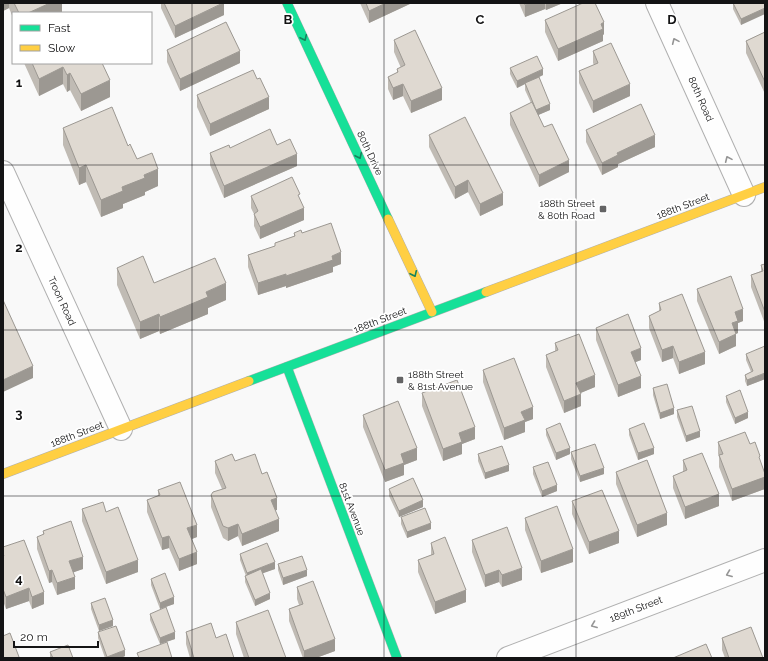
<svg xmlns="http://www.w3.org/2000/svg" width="768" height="661" viewBox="0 0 768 661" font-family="Raleway,sans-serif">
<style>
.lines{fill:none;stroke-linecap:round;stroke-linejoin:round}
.street-casing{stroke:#b0b0b0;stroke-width:24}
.fast-casing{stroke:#b0b0b0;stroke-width:10}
.slow-casing{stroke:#b0b0b0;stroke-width:10}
.street{stroke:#fefefe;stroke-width:22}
.fast{stroke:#16e098;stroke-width:9}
.slow{stroke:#ffcf43;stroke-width:9}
.wall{fill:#c0bbb4}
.shaded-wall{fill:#9c9892}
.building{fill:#dfd9d1;stroke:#9c9892}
.oneway{stroke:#15845d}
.oneway2{stroke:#959595}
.grid{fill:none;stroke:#141415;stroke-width:1;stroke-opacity:0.55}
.poi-dot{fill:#646465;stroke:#fff;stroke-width:1.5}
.labels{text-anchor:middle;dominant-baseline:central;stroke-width:3.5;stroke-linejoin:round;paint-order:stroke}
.street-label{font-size:10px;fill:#141415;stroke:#fff}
.poi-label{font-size:10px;fill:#141415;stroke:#fff;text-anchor:end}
.grid-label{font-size:13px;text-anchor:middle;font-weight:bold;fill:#141415;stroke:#fff;stroke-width:3.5;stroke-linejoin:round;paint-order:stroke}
</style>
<rect width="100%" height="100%" fill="#f9f9f9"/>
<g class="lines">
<g class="street-casing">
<g id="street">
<polyline points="657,3 744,195"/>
<polyline points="3,172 121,429"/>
<polyline points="508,658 765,560"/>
</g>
</g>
<g class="fast-casing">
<g id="fast">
<polyline points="287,3 388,219"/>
<polyline points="287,367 397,658"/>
<polyline points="249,381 486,292"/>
</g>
</g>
<g class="slow-casing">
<g id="slow">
<polyline points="388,219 432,312"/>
<polyline points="486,292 765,187"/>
<polyline points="3,474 249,381"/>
</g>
</g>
<use href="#street" class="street"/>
<use href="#fast" class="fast"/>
<use href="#slow" class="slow"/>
</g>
<g class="wall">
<polygon points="3,3 62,3 62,13 13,13 13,18 9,8 3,11"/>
<polygon points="161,3 224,3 224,15 175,38 161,8"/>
<polygon points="360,3 412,3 369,23"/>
<polygon points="519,3 563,3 546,10 545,9 525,17"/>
<polygon points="733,3 765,4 741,25 733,9"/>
<polygon points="545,20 604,34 603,35 603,41 558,61 545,32"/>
<polygon points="765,32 765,94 746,53 746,41"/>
<polygon points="394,40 442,100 411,113 403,96 393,100 388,89 388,77 397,73 397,69 401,68 394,52"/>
<polygon points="167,50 240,63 180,91 167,62"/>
<polygon points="593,51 630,96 593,113 579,83 579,71 594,65 593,63"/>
<polygon points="24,63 102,63 110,97 81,111 70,90 67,92 63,84 39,96"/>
<polygon points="510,68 543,75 539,77 550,110 538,115 544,127 569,172 539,187 510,125 510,113 531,103 525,90 525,84 517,88 510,74"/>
<polygon points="197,95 269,109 210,136 197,107"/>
<polygon points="63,128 128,146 137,159 158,186 145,192 145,195 123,204 123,208 101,217 86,182 79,185 63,145"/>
<polygon points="586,130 655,147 618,164 618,167 602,175 586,142"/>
<polygon points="429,135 503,205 480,216 468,192 455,199 429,147"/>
<polygon points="277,145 297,166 224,198 210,165 210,153 230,148"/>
<polygon points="251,196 300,200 304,220 260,239 254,226 254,214 251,208"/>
<polygon points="294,233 302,233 341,264 333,267 333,272 286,288 286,286 258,295 248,267 248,255 275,246 275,243 294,236"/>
<polygon points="765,264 765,324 751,287 751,275 761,271 761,265"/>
<polygon points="117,268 154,283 226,300 208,308 208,314 160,334 159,331 140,339 117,285"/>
<polygon points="697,289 743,321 738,323 738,333 736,334 736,346 719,354 697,301"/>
<polygon points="659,303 705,364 679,374 673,358 662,362 649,328 649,316 659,311"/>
<polygon points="596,328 641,360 635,362 641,388 618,397 596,340"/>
<polygon points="555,343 595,387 580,393 581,406 564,413 546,367 546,355 555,351"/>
<polygon points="746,354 765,379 747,386 745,381 745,375 751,372 746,360"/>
<polygon points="483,370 533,419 525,422 525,432 504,440 483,382"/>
<polygon points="653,388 674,414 660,419 653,395"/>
<polygon points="422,393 475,439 462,444 462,454 443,461 422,406"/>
<polygon points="726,396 748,418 735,424 726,402"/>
<polygon points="677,410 700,437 686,442 677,417"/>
<polygon points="363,415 417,460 404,465 404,475 385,482 363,427"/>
<polygon points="546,429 570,454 556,460 546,435"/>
<polygon points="629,429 654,454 638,460 629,435"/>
<polygon points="718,442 750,444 760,462 765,474 765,489 732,501 719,467 719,457 718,454"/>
<polygon points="571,452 604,474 580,482 571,459"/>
<polygon points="478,454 509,471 485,479 478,461"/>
<polygon points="683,460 719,506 685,519 673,488 673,476 683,472"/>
<polygon points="215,461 235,461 262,474 277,510 275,510 279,531 242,546 238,536 228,541 223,538 211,507 211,495 222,489 215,473"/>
<polygon points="533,467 557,491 542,497 533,474"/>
<polygon points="616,472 667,525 637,537 616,484"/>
<polygon points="389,489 423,507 399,517 389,496"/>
<polygon points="158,490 197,537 191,539 197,564 179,571 169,548 162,550 147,512 147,500 158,496"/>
<polygon points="572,501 619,543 589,554 572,514"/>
<polygon points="82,509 106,512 138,572 106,584 82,521"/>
<polygon points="401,517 431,529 407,538 401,524"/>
<polygon points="525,518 573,562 541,573 525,530"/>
<polygon points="43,531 83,569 73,572 75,589 57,595 52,582 49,583 37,549 37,537 43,535"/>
<polygon points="472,540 522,580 502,587 499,582 485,587 472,552"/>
<polygon points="431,543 466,602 435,614 418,572 418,560 431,555"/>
<polygon points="3,547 44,604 32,609 29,601 6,609 3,601"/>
<polygon points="240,554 275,569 262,573 270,599 255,606 245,582 245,576 246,576 240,560"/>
<polygon points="278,564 307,576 283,585 278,570"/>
<polygon points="151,579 174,604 160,609 151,585"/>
<polygon points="297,587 335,651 316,658 303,658 289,621 289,609 299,605 297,599"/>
<polygon points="91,603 113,626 99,631 91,609"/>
<polygon points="150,614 175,639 160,644 150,620"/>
<polygon points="236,622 286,658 244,658 236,634"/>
<polygon points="98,632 125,656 121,658 105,658 98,638"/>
<polygon points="186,632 216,638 234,658 190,658 186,644"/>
<polygon points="722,638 763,658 725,658 722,650"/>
<polygon points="50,652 73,658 50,658"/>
</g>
<g class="shaded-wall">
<polygon points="3,3 9,3 9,8 3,11"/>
<polygon points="50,3 62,3 62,13 28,13"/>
<polygon points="224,3 224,15 175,38 175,26"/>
<polygon points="386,3 412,3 369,23 369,11"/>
<polygon points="530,3 545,3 545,9 525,17 525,5"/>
<polygon points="546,3 563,3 546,10"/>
<polygon points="765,8 765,14 741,25 741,19"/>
<polygon points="604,22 604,34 603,35 603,41 558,61 558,49"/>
<polygon points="240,51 240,63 180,91 180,79"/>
<polygon points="63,67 63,84 39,96 39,79"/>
<polygon points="543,69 543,75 517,88 517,81"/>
<polygon points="70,73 70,90 67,92 67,75"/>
<polygon points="110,80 110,97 81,111 81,94"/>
<polygon points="403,84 403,96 393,100 393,88"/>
<polygon points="630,84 630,96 593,113 593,101"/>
<polygon points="442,88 442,100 411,113 411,101"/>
<polygon points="269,97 269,109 210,136 210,124"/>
<polygon points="550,104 550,110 536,116 536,110"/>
<polygon points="655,135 655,147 618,164 618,167 602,175 602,163 617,153"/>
<polygon points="297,154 297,166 224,198 224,186"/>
<polygon points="569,160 569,172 539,187 539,175"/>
<polygon points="86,165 86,182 79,185 79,168"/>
<polygon points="158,169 158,186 145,192 145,195 123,204 123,208 101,217 101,200 122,187 144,175"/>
<polygon points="468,180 468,192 455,199 455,187"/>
<polygon points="503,193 503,205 480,216 480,204"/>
<polygon points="304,208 304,220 260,239 260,227"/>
<polygon points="341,252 341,264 333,267 333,272 286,288 286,276 332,256"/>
<polygon points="286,274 286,286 258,295 258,283"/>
<polygon points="226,283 226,300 208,308 208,314 160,334 160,317 206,292"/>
<polygon points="743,309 743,321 738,323 738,333 732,335 732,323 735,312"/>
<polygon points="159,314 159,331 140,339 140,322"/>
<polygon points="736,334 736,346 719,354 719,342"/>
<polygon points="673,346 673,358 662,362 662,350"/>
<polygon points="641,348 641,360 631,364 631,352"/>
<polygon points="705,352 705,364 679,374 679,362"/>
<polygon points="33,366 33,378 3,392 3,380"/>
<polygon points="765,373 765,379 747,386 747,380"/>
<polygon points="595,375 595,387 576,395 576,383"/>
<polygon points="641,376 641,388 618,397 618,385"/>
<polygon points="581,394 581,406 564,413 564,401"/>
<polygon points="533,407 533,419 525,422 525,432 504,440 504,428 521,412"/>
<polygon points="674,408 674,414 660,419 660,413"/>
<polygon points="748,412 748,418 735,424 735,418"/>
<polygon points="475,427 475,439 462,444 462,454 443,461 443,449 459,433"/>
<polygon points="700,431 700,437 686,442 686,436"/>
<polygon points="417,448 417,460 404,465 404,475 385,482 385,470 401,454"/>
<polygon points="570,448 570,454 556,460 556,453"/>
<polygon points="654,448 654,454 638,460 638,453"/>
<polygon points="509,465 509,471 485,479 485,473"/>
<polygon points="604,468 604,474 580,482 580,476"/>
<polygon points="765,477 765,489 732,501 732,489"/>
<polygon points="557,485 557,491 542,497 542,491"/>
<polygon points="719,494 719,506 685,519 685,507"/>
<polygon points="277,498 277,510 271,512 271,500"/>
<polygon points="423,500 423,507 399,517 399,511"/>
<polygon points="667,513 667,525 637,537 637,525"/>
<polygon points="279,519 279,531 242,546 242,534"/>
<polygon points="431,523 431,529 407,538 407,532"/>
<polygon points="238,524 238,536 228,541 228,528"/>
<polygon points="197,525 197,537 187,541 187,528"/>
<polygon points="619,531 619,543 589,554 589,542"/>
<polygon points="169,536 169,548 162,550 162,538"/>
<polygon points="573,549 573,562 541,573 541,561"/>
<polygon points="197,552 197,564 179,571 179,559"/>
<polygon points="83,557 83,569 69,574 69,561"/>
<polygon points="138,560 138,572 106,584 106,572"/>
<polygon points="275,562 275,569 247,579 247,573"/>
<polygon points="522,568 522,580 502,587 502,575"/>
<polygon points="52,570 52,582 49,583 49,571"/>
<polygon points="307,570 307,576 283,585 283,578"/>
<polygon points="499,570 499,582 485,587 485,575"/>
<polygon points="75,577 75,589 57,595 57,583"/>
<polygon points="29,588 29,601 6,609 6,597"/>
<polygon points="466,590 466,602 435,614 435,602"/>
<polygon points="44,592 44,604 32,609 32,597"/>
<polygon points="270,593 270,599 255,606 255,600"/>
<polygon points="174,597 174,604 160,609 160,603"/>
<polygon points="113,620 113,626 99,631 99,625"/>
<polygon points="175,632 175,639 160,644 160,638"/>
<polygon points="335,639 335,651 316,658 304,658 304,651"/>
<polygon points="125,650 125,656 121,658 107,658 107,657"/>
</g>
<g class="building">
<polygon points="14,3 50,3 28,13 19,13"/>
<polygon points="164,3 223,3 175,26"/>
<polygon points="366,3 386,3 369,11"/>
<polygon points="524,3 530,3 525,5"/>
<polygon points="583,3 595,3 604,22 601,24 603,29 558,49 545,20"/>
<polygon points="733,3 765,3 765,8 741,19"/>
<polygon points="226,22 240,51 180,79 167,50"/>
<polygon points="415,30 442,88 411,101 403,84 393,88 388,77 398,72 397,69 405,65 394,40"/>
<polygon points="765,32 765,82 746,41"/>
<polygon points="611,43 630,84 593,101 579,71 598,63 593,51"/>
<polygon points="537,56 543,69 517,81 510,68"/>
<polygon points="32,63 102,63 110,80 81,94 70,73 67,75 63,67 39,79"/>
<polygon points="253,70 257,79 260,78 269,97 210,124 197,95"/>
<polygon points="539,77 550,104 536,110 525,83"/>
<polygon points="532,102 544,127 552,124 569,160 539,175 510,113"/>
<polygon points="641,104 655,135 617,153 618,155 602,163 586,130"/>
<polygon points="112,107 128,146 130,144 137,159 152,153 158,169 144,175 145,178 122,187 123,191 101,200 86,165 79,168 63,128"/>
<polygon points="465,117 503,193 480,204 468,180 455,187 429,135"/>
<polygon points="270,129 277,145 290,139 297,154 224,186 210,153 229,145 230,148"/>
<polygon points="292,177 300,194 298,195 304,208 260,227 254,214 258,211 251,196"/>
<polygon points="331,223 341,252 332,256 333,260 286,276 286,274 258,283 248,255 275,246 275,243 295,236 294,233 301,230 302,233"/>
<polygon points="143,256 154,283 215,258 226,283 206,292 208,297 160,317 159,314 140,322 117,268"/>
<polygon points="765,264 765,312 751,275 763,271 761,265"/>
<polygon points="731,276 743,309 735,312 738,321 732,323 736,334 719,342 697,289"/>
<polygon points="682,294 705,352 679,362 673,346 662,350 649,316 661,310 659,303"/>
<polygon points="3,300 33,366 3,380"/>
<polygon points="628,314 641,348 631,352 641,376 618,385 596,328"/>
<polygon points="579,334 595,375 576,383 581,394 564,401 546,355 558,350 555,343"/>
<polygon points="765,346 765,373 747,380 745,375 753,371 746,354"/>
<polygon points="514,358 533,407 521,412 525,420 504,428 483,370"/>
<polygon points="457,380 475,427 459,433 462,442 443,449 422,393"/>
<polygon points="667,384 674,408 660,413 653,388"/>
<polygon points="740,390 748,412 735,418 726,396"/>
<polygon points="398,401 417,448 401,454 404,463 385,470 363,415"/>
<polygon points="692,406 700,431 686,436 677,410"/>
<polygon points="560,423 570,448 556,453 546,429"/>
<polygon points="644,423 654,448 638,453 629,429"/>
<polygon points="745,432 750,444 755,442 760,456 759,457 765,474 765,477 732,489 719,455 723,454 718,442"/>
<polygon points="595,444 604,468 580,476 571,452"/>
<polygon points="502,446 509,465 485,473 478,454"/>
<polygon points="702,453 719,494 685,507 673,476 687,470 683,460"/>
<polygon points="232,454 235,461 255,454 262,474 267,472 277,498 271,500 279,519 242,534 238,524 228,528 223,526 211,495 213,492 226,488 215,461"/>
<polygon points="647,460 667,513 637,525 616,472"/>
<polygon points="548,462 557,485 542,491 533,467"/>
<polygon points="413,478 423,500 399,511 389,489"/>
<polygon points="180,482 197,525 187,528 197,552 179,559 169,536 162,538 147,500 160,495 158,490"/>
<polygon points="602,490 619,531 589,542 572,501"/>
<polygon points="103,502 106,512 118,507 138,560 106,572 82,509"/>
<polygon points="557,506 573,549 541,561 525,518"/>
<polygon points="425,508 431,523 407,532 401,517"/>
<polygon points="71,521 83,557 69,561 75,577 57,583 52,570 49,571 37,537 44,534 43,531"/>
<polygon points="507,527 522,568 502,575 499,570 485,575 472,540"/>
<polygon points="445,537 466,590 435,602 418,560 434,554 431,543"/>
<polygon points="24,540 44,592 32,597 29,588 6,597 3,589 3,556 4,556 3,554 3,547"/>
<polygon points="267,543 275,562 247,573 240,554"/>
<polygon points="302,556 307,570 283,578 278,564"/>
<polygon points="261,569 270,593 255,600 245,576"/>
<polygon points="165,573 174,597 160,603 151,579"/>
<polygon points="313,581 335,639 304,651 289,609 303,604 297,587"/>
<polygon points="105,598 113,620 99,625 91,603"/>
<polygon points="166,607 175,632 160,638 150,614"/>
<polygon points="268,610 286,658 249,658 236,622"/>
<polygon points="211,623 216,638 226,634 234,658 194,658 186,632"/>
<polygon points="116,626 125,650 107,657 98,632"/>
<polygon points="751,627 763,658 729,658 722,638"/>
<polygon points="10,633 19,657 16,658 3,658 3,636"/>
<polygon points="167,642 172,658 139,658 137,653"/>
<polygon points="706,644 712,658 673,658"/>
<polygon points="68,645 73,658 53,658 50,652"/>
</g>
<defs><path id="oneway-chevron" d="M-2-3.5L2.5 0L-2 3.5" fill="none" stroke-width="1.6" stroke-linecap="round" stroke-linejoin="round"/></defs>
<g class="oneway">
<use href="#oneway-chevron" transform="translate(304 38) rotate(65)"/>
<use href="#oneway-chevron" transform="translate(359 156) rotate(65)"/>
<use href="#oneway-chevron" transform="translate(414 274) rotate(65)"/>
</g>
<g class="oneway2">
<use href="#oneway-chevron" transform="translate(675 41) rotate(-114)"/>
<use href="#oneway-chevron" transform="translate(728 159) rotate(-114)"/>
<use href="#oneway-chevron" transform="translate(729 574) rotate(159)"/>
<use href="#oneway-chevron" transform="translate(594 625) rotate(159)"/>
</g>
<path class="grid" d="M192,3V658M384,3V658M576,3V658M3,165H765M3,330H765M3,496H765"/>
<g class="poi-dot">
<rect x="599" y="205" width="8" height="8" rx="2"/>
<rect x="396" y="376" width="8" height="8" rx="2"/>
</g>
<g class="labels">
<g class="street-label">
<text transform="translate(701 99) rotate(66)">80th Road</text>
<text transform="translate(370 153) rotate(65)">80th Drive</text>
<text transform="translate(683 206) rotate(-21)">188th Street</text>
<text transform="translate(62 301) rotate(65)">Troon Road</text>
<text transform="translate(380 320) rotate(-21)">188th Street</text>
<text transform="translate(77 434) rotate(-21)">188th Street</text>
<text transform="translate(352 509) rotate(69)">81st Avenue</text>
<text transform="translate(636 609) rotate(-21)">189th Street</text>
</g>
<g class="poi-label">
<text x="595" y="203">188th Street<tspan x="595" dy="12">&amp; 80th Road</tspan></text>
<text x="408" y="374" text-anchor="start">188th Street<tspan x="408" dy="12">&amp; 81st Avenue</tspan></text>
</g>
</g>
<g class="grid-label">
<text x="288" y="24">B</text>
<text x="480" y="24">C</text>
<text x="672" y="24">D</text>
<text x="19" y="87">1</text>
<text x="19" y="252">2</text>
<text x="19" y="418">3</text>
<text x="19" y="583">4</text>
</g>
<rect width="768" height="661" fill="none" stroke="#141415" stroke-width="8"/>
<rect x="12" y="12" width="140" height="52" fill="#ffffff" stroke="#a1a1a1"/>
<rect x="20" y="25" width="20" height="6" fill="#16e098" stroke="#a1a1a1"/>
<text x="48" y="32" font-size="12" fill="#141415">Fast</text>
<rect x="20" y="45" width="20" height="6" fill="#ffcf43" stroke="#a1a1a1"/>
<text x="48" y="52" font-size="12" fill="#141415">Slow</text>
<path d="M14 641v6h84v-6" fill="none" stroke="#141415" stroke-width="2"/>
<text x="20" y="641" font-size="12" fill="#141415" stroke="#ffffff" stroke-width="3" paint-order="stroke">20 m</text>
</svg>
